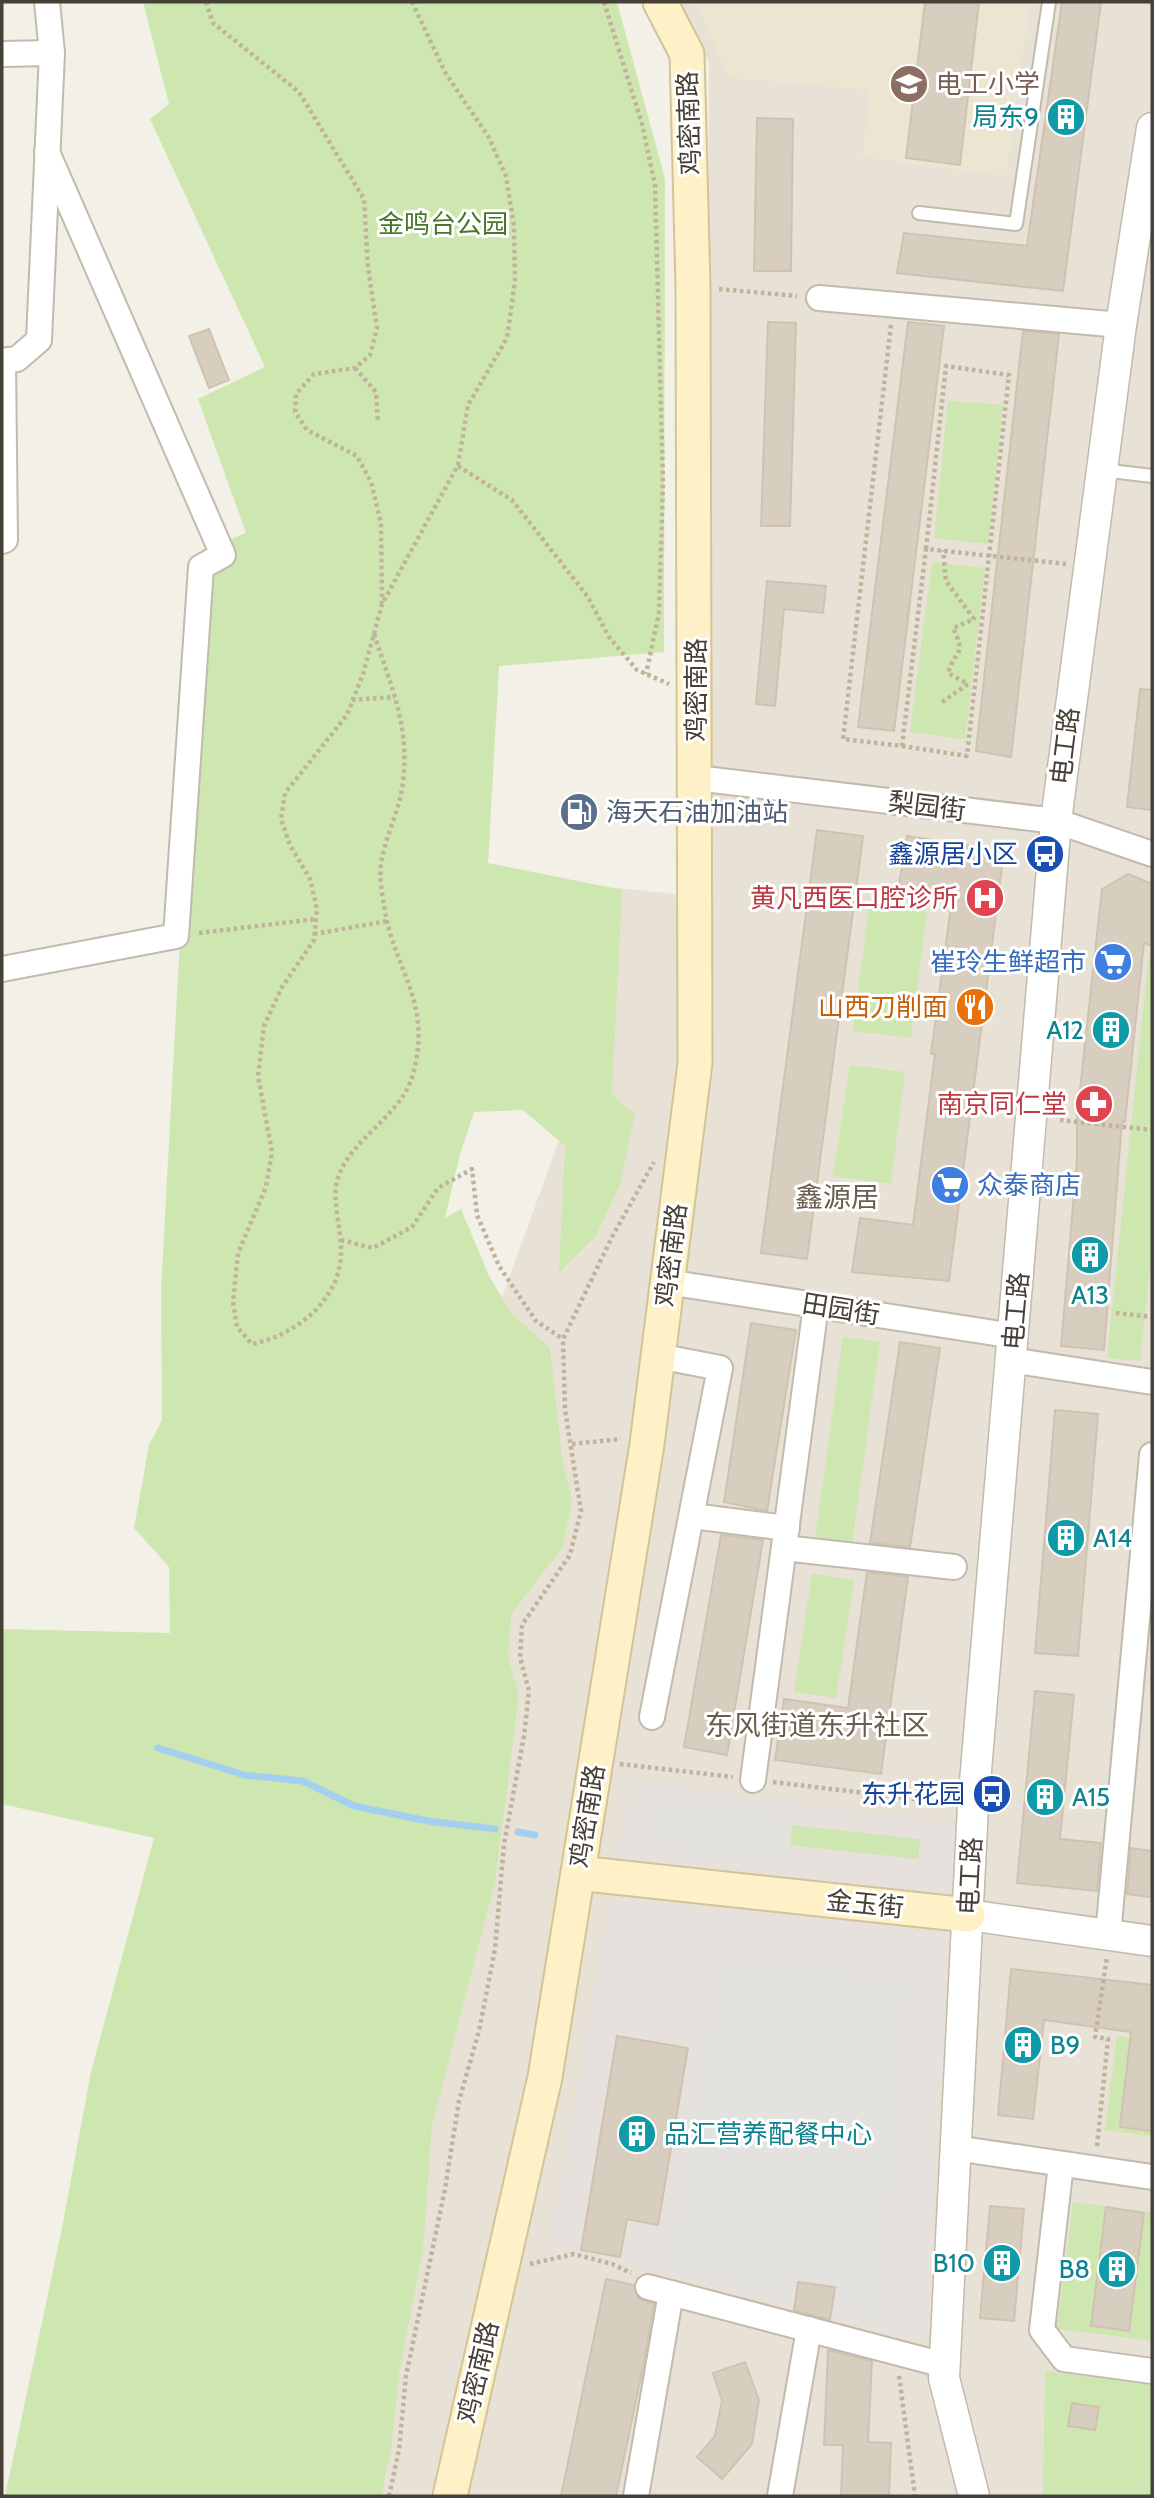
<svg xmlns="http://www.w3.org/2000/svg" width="1154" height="2498" viewBox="0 0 1154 2498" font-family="Cabin,'Noto Sans SC',sans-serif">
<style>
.residential{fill:#e7e2d5}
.industrial{fill:#e6e1dc}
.education{fill:#ece5d1}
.green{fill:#cee7b0}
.parking{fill:#e4e2df}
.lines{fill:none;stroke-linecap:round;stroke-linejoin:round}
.stream{stroke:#a4d0ef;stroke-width:7}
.building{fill:#d8cec0;stroke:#cfc3b0;stroke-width:2}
.service-casing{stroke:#c2baad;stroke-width:16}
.minor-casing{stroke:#c2baad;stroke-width:28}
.tertiary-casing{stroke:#c2baad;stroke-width:33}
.secondary-casing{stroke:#d3c498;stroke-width:37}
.path{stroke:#c0b39b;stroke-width:4.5;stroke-dasharray:3.5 3.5;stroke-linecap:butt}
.service{stroke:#fff;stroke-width:12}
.minor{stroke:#fff;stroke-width:24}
.tertiary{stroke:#fff;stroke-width:30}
.secondary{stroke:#fef1c7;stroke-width:33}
.labels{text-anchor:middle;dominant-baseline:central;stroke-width:6;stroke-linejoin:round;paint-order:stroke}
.education-label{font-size:26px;fill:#785e54;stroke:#fff;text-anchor:start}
.culture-label{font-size:26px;fill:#0d838f;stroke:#fff;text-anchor:end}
.street-label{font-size:26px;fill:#464036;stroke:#fff}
.park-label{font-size:26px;fill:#47772a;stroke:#fff}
.service-label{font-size:26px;fill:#4e5e75;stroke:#fff;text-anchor:start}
.transit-label{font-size:26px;fill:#164399;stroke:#fff;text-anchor:end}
.health-label{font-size:26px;fill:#be3a42;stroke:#fff;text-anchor:end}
.shop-label{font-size:26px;fill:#366cbe;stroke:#fff;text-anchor:end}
.food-label{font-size:26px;fill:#c56008;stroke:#fff;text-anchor:end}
.neighbourhood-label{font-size:28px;fill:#695e4d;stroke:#fff}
</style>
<rect width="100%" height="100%" fill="#f3f0e7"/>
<polygon class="residential" points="680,2 1152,2 1152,2496 323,2496 410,1551 578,1088 597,886 705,897 709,62"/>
<polygon class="industrial" points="630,1780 956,1825 924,2343 550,2244"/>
<polygon class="education" points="696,2 1030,2 1006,176 862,157 870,90 729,78"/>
<g class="green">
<polygon points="143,2 617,2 665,179 664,652 499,666 488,863 622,890 612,1094 635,1115 619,1187 596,1236 559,1272 565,1146 523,1110 474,1112 460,1154 445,1218 461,1209 489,1276 512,1314 550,1348 562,1459 572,1500 563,1547 511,1614 508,1657 519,1694 495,1882 432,2125 423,2249 399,2374 391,2449 381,2496 5,2496 61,2233 91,2072 154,1838 2,1804 2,1629 170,1633 169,1567 134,1528 149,1445 162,1420 161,1290 201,551 246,533 198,399 265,367 150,119 169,104"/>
<polygon points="948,401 1003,405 988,544 934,538"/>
<polygon points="932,562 985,568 965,739 910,732"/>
<polygon points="869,905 927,912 911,1038 853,1031"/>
<polygon points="1149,954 1152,955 1152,1249 1140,1361 1107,1358"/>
<polygon points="850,1065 905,1072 891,1184 833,1176"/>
<polygon points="843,1337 880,1342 852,1544 815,1539"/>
<polygon points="812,1574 854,1580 836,1698 794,1692"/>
<polygon points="780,1824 920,1839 918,1859 778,1844"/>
<polygon points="1117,2036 1152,2040 1152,2136 1105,2130"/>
<polygon points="1073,2202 1152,2212 1152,2341 1057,2329"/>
<polygon points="1045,2371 1152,2384 1152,2496 1043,2496"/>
</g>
<g class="parking">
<polygon points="659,1797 793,1813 789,1866 653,1849"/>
<polygon points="717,1956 912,1977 897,2105 889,2326 665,2266"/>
</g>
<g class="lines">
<g class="stream">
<polyline points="158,1748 244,1775 303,1781 354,1806 428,1821 495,1829"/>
<polyline points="518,1832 535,1835"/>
</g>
</g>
<g class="building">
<polygon points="925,2 979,2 960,165 906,158"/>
<polygon points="1062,2 1101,2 1063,291 897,273 904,233 1027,246"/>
<polygon points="757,118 793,119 791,271 754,271"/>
<polygon points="768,322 796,323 790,526 761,526"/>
<polygon points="908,322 944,326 894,731 858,727"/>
<polygon points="209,329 229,380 209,388 189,336"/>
<polygon points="1023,331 1059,334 1011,757 976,751"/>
<polygon points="767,581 826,586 823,613 784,609 775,706 756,704"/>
<polygon points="1140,689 1152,690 1152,810 1127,807"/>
<polygon points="817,830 863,836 807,1259 761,1253"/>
<polygon points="907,836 1004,851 949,1281 852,1272 860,1218 913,1225 935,1054 931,1054 952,899 898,891"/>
<polygon points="1128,874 1152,884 1152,946 1144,943 1125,1122 1122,1121 1104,1350 1061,1346 1077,1160 1077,1117 1102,889"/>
<polygon points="751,1323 796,1330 767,1511 724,1502"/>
<polygon points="900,1342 940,1348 910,1547 870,1543"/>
<polygon points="1055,1410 1098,1414 1078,1656 1035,1653"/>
<polygon points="721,1535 763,1540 727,1755 684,1747"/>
<polygon points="867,1572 908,1577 881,1774 775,1760 784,1699 848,1708"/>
<polygon points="1035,1691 1074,1695 1060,1839 1101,1843 1097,1891 1017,1883"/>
<polygon points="1131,1848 1152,1851 1152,1897 1127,1894"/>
<polygon points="1011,1969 1152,1985 1152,2131 1120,2127 1131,2032 1044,2020 1033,2119 998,2115"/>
<polygon points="617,2036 688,2048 658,2225 627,2219 620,2257 581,2250"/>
<polygon points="990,2206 1024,2209 1014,2321 980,2318"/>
<polygon points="1106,2207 1144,2213 1129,2331 1091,2326"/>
<polygon points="606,2279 634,2285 638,2298 654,2304 643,2367 616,2496 561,2496"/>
<polygon points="798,2282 835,2287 830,2320 794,2310"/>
<polygon points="828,2350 872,2361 868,2442 891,2443 889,2496 841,2496 843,2445 824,2445"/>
<polygon points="745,2362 759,2400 752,2444 722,2479 697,2457 715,2436 722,2400 713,2373"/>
<polygon points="1072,2403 1099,2407 1095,2430 1068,2426"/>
</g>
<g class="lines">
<g class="service-casing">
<g id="service">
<polyline points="919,213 1016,224 1049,2"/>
<polyline points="1102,470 1152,476"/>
</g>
</g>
<g class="minor-casing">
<g id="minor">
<polyline points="2,54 52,53"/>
<polyline points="819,298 1121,325"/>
<polyline points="2,361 17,359 39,340 52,53 47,2"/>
<polyline points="2,541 5,540 3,361"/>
<polyline points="696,778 1056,821 1152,854"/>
<polyline points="2,969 176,936 201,567 223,555 47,152"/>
<polyline points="667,1282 1014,1336"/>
<polyline points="1011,1360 1152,1382"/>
<polyline points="692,1516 787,1528"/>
<polyline points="784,1548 954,1567"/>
<polyline points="652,1717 720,1368 658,1356"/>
<polyline points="753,1780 816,1305"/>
<polyline points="1108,1935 1152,1455"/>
<polyline points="955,2148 1152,2177"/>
<polyline points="1061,2164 1042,2330 1064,2359 1152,2371"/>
<polyline points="648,2287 944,2365"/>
<polyline points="636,2496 671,2293"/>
<polyline points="780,2496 809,2329"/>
</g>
</g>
<g class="tertiary-casing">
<g id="tertiary">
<polyline points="968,1915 1152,1941"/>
<polyline points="974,2496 944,2378 973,1806 1056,821 1121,325 1152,128"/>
</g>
</g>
<g class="secondary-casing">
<g id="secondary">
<polyline points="578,1873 968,1915"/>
<polyline points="450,2496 545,2077 647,1444 695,1063 693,287 687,54 660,2"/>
</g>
</g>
<g class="path">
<polyline points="206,2 213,23 299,92 364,199 368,267 377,328 370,355 355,368 314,374 296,394 295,412 307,430 357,456 371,482 381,523 382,603"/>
<polyline points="604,2 642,124 655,185 663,483 659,613 646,674"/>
<polyline points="719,289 797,296"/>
<polyline points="891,325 843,739 902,746 926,549 1067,564"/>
<polyline points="355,368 376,392 378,422"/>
<polyline points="458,466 512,500 588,597 609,637 637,670 669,684"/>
<path d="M374,634C391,687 410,725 403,782C400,810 385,836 381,864C379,876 382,894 384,906C394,971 433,1002 413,1074C402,1117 349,1138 337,1181C332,1200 341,1229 341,1249C343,1298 297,1335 252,1344L237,1327L233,1302L238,1253L266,1187L272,1152L258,1076L264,1026L282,987L314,940L317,909L310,879L290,845L281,819L285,793L347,715L363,674L382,604L458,465L468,405L507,338L515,281L514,226L506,176L488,136L446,74L412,2"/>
<polyline points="352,700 395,697"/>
<path d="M942,702L968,684L948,673C955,649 967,657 953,628L974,619L946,581L943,550"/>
<polyline points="902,746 967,756 1009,375 946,366 926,549"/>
<polyline points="199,933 316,919"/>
<polyline points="314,934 388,921"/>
<polyline points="1060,1120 1152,1130"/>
<polyline points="341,1240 373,1248 412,1227 438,1188 472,1169 477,1215 499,1266 536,1321 563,1339"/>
<polyline points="1116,1313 1152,1317"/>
<polyline points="572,1444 621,1439"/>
<polyline points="620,1764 733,1777"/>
<polyline points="773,1782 948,1803"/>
<polyline points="1097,2146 1108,2039 1095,2037 1107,1957"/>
<polyline points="530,2264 574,2254 612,2264 631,2273"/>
<polyline points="899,2376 915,2496"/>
<polyline points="389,2496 399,2450 406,2376 445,2189 459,2101 479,2031 495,1949 504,1844 524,1736 529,1691 520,1657 522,1625 570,1555 581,1511 565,1410 563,1339 612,1237 654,1162"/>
</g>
<use href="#service" class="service"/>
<use href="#minor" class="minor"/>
<use href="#tertiary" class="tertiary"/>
<use href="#secondary" class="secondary"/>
</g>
<defs>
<g id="school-disc" transform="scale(2.0125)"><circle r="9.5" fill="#8d6e63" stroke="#fff"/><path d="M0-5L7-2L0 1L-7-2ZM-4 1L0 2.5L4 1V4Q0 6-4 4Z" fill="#fff"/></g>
<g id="building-disc" transform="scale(2.0125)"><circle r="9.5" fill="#0f9aa8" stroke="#fff"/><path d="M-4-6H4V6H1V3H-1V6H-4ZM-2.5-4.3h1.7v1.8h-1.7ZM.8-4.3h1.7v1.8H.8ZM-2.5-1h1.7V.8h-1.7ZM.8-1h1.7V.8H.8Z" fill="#fff"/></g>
<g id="fuel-disc" transform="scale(2.0125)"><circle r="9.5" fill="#5c6f8a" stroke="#fff"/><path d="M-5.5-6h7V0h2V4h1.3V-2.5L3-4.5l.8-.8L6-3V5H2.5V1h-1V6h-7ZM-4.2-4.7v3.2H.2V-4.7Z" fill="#fff"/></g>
<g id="bus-disc" transform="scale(2.0125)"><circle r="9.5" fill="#1a4fb4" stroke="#fff"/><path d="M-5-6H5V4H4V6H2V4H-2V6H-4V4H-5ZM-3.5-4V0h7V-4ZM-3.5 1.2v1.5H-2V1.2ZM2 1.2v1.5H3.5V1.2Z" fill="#fff"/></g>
<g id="hospital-disc" transform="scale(2.0125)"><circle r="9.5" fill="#e0444e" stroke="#fff"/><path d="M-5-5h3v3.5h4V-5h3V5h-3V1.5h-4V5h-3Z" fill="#fff"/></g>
<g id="supermarket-disc" transform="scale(2.0125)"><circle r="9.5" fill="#3f7fe0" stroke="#fff"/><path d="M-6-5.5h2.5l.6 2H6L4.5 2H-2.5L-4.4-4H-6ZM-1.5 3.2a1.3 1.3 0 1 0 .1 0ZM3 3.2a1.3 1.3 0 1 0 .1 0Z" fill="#fff"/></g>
<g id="restaurant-disc" transform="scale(2.0125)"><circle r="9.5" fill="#e8710a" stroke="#fff"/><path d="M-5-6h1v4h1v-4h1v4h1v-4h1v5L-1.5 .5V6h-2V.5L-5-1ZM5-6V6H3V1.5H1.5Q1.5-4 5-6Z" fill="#fff"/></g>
<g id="pharmacy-disc" transform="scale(2.0125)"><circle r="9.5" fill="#e0444e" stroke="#fff"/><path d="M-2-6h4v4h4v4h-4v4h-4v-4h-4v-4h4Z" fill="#fff"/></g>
</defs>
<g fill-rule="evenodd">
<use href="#school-disc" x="909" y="84"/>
<use href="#building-disc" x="1066" y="117"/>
<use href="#fuel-disc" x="579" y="812"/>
<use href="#bus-disc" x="1045" y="854"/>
<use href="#hospital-disc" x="985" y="898"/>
<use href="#supermarket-disc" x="1113" y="962"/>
<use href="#restaurant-disc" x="975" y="1007"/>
<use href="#building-disc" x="1111" y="1030"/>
<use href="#pharmacy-disc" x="1094" y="1104"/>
<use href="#supermarket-disc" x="950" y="1185"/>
<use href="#building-disc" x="1090" y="1255"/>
<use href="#building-disc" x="1066" y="1538"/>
<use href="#bus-disc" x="992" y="1794"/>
<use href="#building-disc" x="1045" y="1797"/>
<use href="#building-disc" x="1023" y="2045"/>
<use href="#building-disc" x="637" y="2134"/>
<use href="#building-disc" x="1002" y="2263"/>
<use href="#building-disc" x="1117" y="2269"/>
</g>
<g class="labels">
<g class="education-label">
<text x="936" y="84">电工小学</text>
</g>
<g class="culture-label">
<text x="1039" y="117">局东9</text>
<text x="1084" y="1030">A12</text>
<text x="1090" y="1295" text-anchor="middle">A13</text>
<text x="1093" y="1538" text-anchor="start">A14</text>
<text x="1072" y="1797" text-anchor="start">A15</text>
<text x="1050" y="2045" text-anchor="start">B9</text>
<text x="664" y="2134" text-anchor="start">品汇营养配餐中心</text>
<text x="975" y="2263">B10</text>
<text x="1090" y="2269">B8</text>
</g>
<g class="street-label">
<text transform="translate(689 123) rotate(-92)">鸡密南路</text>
<text transform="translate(696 690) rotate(-90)">鸡密南路</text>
<text transform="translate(1065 746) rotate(-83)">电工路</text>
<text transform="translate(927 806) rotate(7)">梨园街</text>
<text transform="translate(671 1255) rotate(-83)">鸡密南路</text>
<text transform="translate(841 1309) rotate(9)">田园街</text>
<text transform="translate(1016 1311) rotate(-85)">电工路</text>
<text transform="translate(587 1816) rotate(-81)">鸡密南路</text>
<text transform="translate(970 1876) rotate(-87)">电工路</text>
<text transform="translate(865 1904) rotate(6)">金玉街</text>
<text transform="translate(478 2372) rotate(-77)">鸡密南路</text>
</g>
<g class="park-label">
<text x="443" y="224">金鸣台公园</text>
</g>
<g class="service-label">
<text x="606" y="812">海天石油加油站</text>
</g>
<g class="transit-label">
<text x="1018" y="854">鑫源居小区</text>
<text x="965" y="1794">东升花园</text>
</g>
<g class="health-label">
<text x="958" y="898">黄凡西医口腔诊所</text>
<text x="1067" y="1104">南京同仁堂</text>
</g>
<g class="shop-label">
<text x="1086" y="962">崔玲生鲜超市</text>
<text x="977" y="1185" text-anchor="start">众泰商店</text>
</g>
<g class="food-label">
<text x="948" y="1007">山西刀削面</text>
</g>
<g class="neighbourhood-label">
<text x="837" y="1197">鑫源居</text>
<text x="817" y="1725">东风街道东升社区</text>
</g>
</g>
<rect width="1154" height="2498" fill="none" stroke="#464036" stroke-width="7"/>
</svg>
